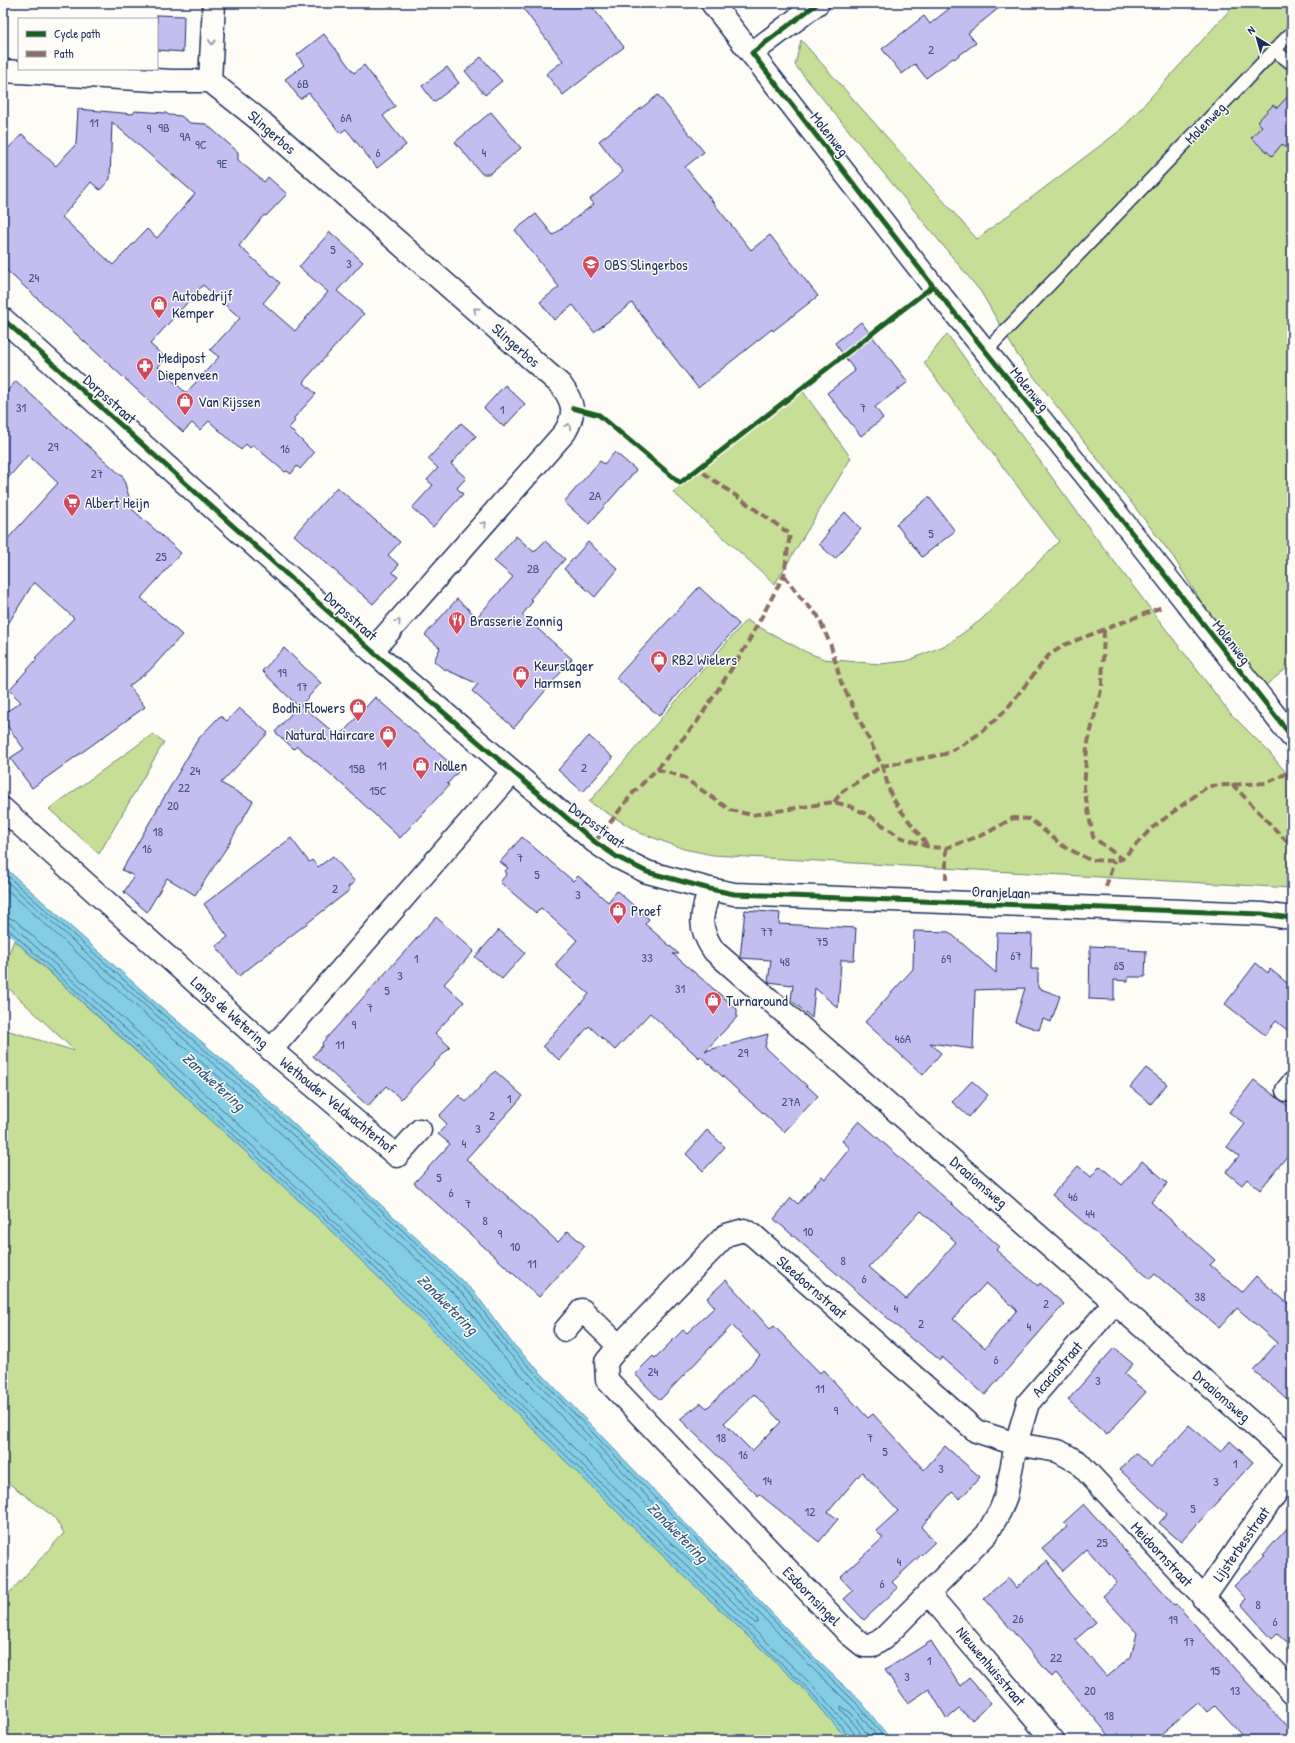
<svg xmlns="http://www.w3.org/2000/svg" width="1295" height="1743" viewBox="0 0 1295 1743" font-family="'Patrick Hand',sans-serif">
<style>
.green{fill:#c6de95;stroke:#70867a}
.water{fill:#83cee4;stroke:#598eae}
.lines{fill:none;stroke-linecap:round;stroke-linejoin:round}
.shore{stroke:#456f94;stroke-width:1}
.building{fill:#c4bef0;stroke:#1b2f5e;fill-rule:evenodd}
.lane-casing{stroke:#1b2f5e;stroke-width:15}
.street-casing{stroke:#1b2f5e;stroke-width:25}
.secondary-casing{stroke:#1b2f5e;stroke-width:25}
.lane{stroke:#fdfcf7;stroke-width:12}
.street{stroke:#fdfcf7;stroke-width:22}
.secondary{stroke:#fdfcf7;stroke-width:22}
.quiet{stroke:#8d6e63;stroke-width:4;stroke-dasharray:8 4;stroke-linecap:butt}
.cycleway-casing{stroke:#fdfcf7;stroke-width:8}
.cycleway{stroke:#1b5e20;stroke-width:5}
.oneway{stroke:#8c96aa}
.labels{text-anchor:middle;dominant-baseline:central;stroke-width:3;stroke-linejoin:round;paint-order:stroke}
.number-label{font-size:13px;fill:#455382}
.street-label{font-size:15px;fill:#1b2f5e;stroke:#fdfcf7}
.poi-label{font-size:15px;fill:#1b2f5e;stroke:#fdfcf7;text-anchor:start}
.water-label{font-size:16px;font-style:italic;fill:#355780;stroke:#fdfcf7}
</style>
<rect width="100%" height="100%" fill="#fdfcf7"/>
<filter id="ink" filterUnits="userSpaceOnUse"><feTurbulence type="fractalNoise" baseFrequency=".025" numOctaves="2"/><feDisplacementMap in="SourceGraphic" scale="8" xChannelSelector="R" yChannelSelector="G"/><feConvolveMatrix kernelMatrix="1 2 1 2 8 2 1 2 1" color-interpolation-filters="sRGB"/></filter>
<g filter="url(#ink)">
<g class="green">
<polygon points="1236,3 1292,3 1292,664 1266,685 1220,632 1174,558 1018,356 981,292 795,65 801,40 977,239 1122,129"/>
<polygon points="947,334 1097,539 1230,713 1269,752 1292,780 1292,888 713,855 684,849 640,833 589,802 746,620 806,652 824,659 880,664 907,661 948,644 981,620 1059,541 924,363"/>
<polygon points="802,390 851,458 775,584 673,492"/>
<polygon points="153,734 164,742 99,854 49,809"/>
<polygon points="14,940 318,1218 637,1531 807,1692 848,1740 3,1740 3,1600 64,1533 54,1517 3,1479 3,1029 75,1051 3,983 3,970"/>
</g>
<polygon class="water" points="3,866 155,1002 243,1077 347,1173 475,1293 512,1343 815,1658 862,1703 891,1740 848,1740 807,1692 637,1531 318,1218 3,929"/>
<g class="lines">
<g class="shore">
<polyline points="3,872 152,1005 240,1080 344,1175 472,1296 509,1346 812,1660 859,1706 886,1740"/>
<polyline points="3,878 149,1009 237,1084 341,1179 468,1299 506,1350 808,1664 855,1709 880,1740"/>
<polyline points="3,886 145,1014 233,1089 464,1303 501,1354 758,1620 758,1623 755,1623 647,1520 329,1207 15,920 3,916"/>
<polyline points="3,922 11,924 324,1212 643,1524 813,1686 854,1733 856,1740"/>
<polyline points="3,927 7,928 321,1215 640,1528 809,1690 850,1736 851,1740"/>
<polyline points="862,1740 859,1730 841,1709 841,1706 851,1713 872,1740"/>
</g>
</g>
<g class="building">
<polygon points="519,3 589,3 624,47 563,95 546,74 563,61"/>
<polygon points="956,3 1005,3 968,33 976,43 954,59 953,58 926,78 915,64 902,74 882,49 924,16 930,24"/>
<polygon points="157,15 184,16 183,52 157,50"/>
<polygon points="324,34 354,73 364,65 395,106 383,116 406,145 377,168 346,129 340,133 309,93 300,99 285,79 304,65 297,55"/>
<polygon points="481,57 502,81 485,95 465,71"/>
<polygon points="447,67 459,83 434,102 422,86"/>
<polygon points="1292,92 1292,153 1282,144 1272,156 1251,138 1262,126 1257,122 1273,105 1277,108"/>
<polygon points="658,95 704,152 685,167 751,250 770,235 818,296 773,331 772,329 698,388 632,303 594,332 573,305 554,320 540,302 559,287 515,230 536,214 553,235 594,204 590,199 623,172 599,141"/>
<path d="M78,109L133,114L135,111L166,113L169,115L181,116L190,123L206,124L238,152V160L264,182L268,177L287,194L266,216L264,215L239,246L280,283L263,303L295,331L328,292L299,267L330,232L363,262L337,291L364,314L303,382L316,394L293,419L295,421L289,428L314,453L300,469L297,466L291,474L287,471L285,472L253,445L250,448L246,444L241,450L209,421L200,430L192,423L183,432L3,267V154L22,134L56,166L76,144ZM112,122L195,194L157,238L147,229L113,265L62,217L91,182L100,190L110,179ZM203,285L240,318L210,350L219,357L186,393L158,367L166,358L150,344Z"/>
<polygon points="491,112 521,148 490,174 482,174 455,142"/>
<polygon points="861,322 908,382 875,407 883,418 861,436 827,393 855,371 835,343"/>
<polygon points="16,381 123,477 133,510 181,553 141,598 182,635 149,671 129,686 145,707 32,788 10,758 24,749 3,720 3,714 21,702 9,690 37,659 35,658 74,618 34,582 3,632 3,544 58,483 28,455 3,484 3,396"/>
<polygon points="505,385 525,404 504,427 484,408"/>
<polygon points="461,423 476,436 451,464 466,478 457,488 463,494 433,527 412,508 433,485 427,480 438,468 428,459"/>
<polygon points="615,452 636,470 589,524 564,502 600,461 604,464"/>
<polygon points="337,487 400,542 388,555 399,565 392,572 398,577 373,604 294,535"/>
<polygon points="929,497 955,531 922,557 896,524"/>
<polygon points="845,512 861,529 835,559 819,544 829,532 827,531"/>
<polygon points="516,536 534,552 545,541 565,559 530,599 533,601 522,615 572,659 514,728 472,691 478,684 442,668 434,661 440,648 425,635 457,599 477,617 513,577 494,561"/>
<polygon points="588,542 618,569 595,597 564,569"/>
<polygon points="699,587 739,624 659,716 616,678"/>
<polygon points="284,648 321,683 301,705 339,737 375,697 459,771 447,784 449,785 400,838 333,776 297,746 294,749 275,732 298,706 262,671"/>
<polygon points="239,708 268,733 221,783 253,801 227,847 195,895 167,878 147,912 124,892 134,876 122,870 198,739 220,716 227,721"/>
<polygon points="589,736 613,758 583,792 558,770"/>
<polygon points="522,837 573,881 578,876 608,902 617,891 649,919 645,924 679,954 673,954 737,1009 737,1017 705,1051 768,1034 765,1047 818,1096 784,1132 700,1056 699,1058 650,1013 615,1050 589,1026 559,1060 543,1046 589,994 555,965 577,940 541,908 536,913 500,882 507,874 505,871 508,868 500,862"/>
<polygon points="291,838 309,862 312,860 318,867 333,856 355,882 348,887 350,890 239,976 216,946 228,937 204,904"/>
<polygon points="745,910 780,913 779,924 856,928 854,960 841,960 838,1008 815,988 812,1018 791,1000 793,985 768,982 771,960 740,958"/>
<polygon points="436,917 474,951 444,984 464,1002 435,1033 450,1047 401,1099 386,1086 368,1106 313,1056 323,1045 322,1043"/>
<polygon points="499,930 525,953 502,979 475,957"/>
<polygon points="914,931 949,932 996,973 997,933 1032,934 1031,969 1038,969 1038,988 1060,996 1051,1022 1043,1019 1039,1030 1015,1022 1025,988 975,990 973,1049 930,1043 941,1053 923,1075 865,1022 913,969"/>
<polygon points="1090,946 1130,948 1129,950 1146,951 1145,977 1128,977 1128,981 1114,980 1114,1000 1089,999"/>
<polygon points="1256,963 1268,973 1270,969 1292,987 1292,1034 1276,1021 1265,1035 1225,1004"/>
<polygon points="1146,1068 1167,1084 1151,1104 1130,1087"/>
<polygon points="495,1071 523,1096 466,1159 558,1242 568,1231 585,1246 539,1297 414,1183 450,1144 438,1134 447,1124 439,1116 459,1095 466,1102"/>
<polygon points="1254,1080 1292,1109 1292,1150 1260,1190 1247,1179 1242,1185 1226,1172 1239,1156 1227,1147 1245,1124 1229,1112"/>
<polygon points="972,1081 988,1095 969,1117 952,1102"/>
<path d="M859,1121L999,1246L996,1250L1038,1286L1040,1283L1064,1304L985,1395L942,1357L940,1360L916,1341L915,1342L774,1219L791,1198L798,1204L822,1176L825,1179L850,1148L842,1141ZM921,1211L956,1242L906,1299L869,1267ZM986,1283L1017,1310L985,1348L953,1319Z"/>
<polygon points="707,1130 725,1147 703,1171 686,1154"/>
<polygon points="1142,1161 1168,1183 1151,1202 1215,1260 1210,1265 1242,1292 1256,1276 1292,1307 1292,1403 1253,1370 1277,1343 1237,1308 1219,1328 1155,1274 1150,1279 1052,1195 1078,1166 1091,1177 1100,1166 1122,1185"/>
<path d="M726,1280L770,1329L774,1326L820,1373L823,1370L868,1418L873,1414L924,1470L945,1446L980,1477L960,1499L952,1492L921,1527L935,1542L892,1582L898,1588L864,1620L844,1599L853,1591L840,1577L883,1538L876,1531L898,1511L862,1472L828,1512L838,1519L819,1542L759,1494L758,1496L680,1419L701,1403L707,1408L760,1356L732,1325L660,1400L635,1374L653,1356L655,1358L683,1330L687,1333L715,1307L707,1298ZM754,1394L781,1422L752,1451L724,1423Z"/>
<polygon points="1114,1348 1133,1364 1124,1374 1146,1392 1107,1435 1068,1400"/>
<polygon points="1189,1425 1221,1452 1230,1441 1253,1462 1181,1542 1159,1523 1167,1514 1120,1470 1135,1453 1151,1467"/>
<polygon points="1084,1504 1174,1605 1176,1604 1292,1732 1292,1740 1246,1740 1215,1706 1208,1712 1199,1702 1154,1740 1113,1740 1056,1673 1052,1677 984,1598 1008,1578 1016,1588 1047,1561 1071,1594 1096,1622 1075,1640 1107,1677 1131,1657 1137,1633 1103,1596 1117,1583 1087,1549 1063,1571 1042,1548 1067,1527 1063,1523"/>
<polygon points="1292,1523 1292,1647 1277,1634 1272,1639 1241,1604 1246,1599 1234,1586 1265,1556 1263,1555"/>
<polygon points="931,1641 960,1686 969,1678 991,1703 972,1720 959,1709 947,1719 929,1689 908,1703 885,1670"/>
</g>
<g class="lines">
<g class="lane-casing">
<g id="lane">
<polyline points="1274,50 1291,63"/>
<polyline points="985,352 1292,32"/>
</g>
</g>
<g class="street-casing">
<g id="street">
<polyline points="712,3 933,286 1117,514 1292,737"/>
<polyline points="752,53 818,3"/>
<path d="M3,71L171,81H210L258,119L561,385C574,403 576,413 565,432L372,651"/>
<polyline points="210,81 214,3"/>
<polyline points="3,809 271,1050 513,772"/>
<path d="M710,889C701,916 697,926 714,951L1292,1458"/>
<polyline points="271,1050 397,1156 420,1130"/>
<polyline points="1287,1090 1292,1084"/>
<polyline points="1115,1302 1028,1403 1016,1444 1006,1496 1000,1511 987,1534 884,1638 872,1646 864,1646 848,1633 607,1380 606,1362 619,1346 726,1235 744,1230 753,1235 976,1431 1016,1444 1058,1451 1078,1462 1292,1692"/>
<polyline points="565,1330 582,1310 619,1346"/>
<polyline points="928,1593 1053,1740"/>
<polyline points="1203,1598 1292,1470"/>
</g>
</g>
<g class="secondary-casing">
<polyline id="secondary" points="3,319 372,651 595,842 617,857 647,872 710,889 734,894 1262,914 1292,918"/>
</g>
<use href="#lane" class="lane"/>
<use href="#street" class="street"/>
<use href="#secondary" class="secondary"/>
<g class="quiet">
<polyline points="784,575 799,596 818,616 831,646 841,682 882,766 945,754 964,744 980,733 1006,710 1048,656 1064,645 1162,607"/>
<polyline points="1104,630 1102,686 1087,747 1084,788 1093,837 1122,859"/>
<polyline points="657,769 683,777 730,810 752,815 834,802 852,807 868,815 900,837 929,847 946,848 985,834 1013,818 1030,819 1063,846 1090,860 1114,861 1122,859 1152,828 1208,786 1266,783 1292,771"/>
<polyline points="1232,784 1292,847"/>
<polyline points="834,802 843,791 882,766 891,795 899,808 928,846"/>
<polyline points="595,842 632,794 657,769 697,722 745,648 784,575 790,534 698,469"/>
<polyline points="946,848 946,882"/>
<polyline points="1106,887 1114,861"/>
</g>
<g class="cycleway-casing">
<g id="cycleway">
<polyline points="818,3 752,53 933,286 1117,514 1292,737"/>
<polyline points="3,319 372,651 595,842 617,857 647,872 710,889 734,894 1262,914 1292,918"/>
<polyline points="573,408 599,415 680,483 933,286"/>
</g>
</g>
<use href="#cycleway" class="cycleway"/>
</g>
<defs><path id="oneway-chevron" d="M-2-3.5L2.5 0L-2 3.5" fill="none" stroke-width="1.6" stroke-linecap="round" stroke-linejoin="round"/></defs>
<g class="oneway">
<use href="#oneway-chevron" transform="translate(212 42) rotate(93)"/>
<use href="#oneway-chevron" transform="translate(476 310) rotate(-139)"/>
<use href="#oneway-chevron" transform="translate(568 426) rotate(-63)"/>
<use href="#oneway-chevron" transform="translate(484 524) rotate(-49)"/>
<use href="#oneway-chevron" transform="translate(398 622) rotate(-49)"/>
</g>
</g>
<defs>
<g id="school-pin" transform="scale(0.9)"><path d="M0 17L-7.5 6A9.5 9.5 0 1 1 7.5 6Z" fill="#d1495b" stroke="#fdfcf7"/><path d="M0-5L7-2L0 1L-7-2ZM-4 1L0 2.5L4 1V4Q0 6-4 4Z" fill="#fff"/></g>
<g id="shop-pin" transform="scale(0.9)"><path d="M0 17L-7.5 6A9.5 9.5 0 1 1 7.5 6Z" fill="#d1495b" stroke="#fdfcf7"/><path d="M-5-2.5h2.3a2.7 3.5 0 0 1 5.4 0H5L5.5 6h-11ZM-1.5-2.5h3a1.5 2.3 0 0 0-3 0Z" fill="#fff"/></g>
<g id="pharmacy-pin" transform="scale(0.9)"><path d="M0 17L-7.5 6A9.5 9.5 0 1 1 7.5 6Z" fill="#d1495b" stroke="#fdfcf7"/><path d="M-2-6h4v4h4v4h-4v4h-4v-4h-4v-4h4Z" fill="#fff"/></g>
<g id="supermarket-pin" transform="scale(0.9)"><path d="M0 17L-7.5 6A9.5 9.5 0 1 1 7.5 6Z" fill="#d1495b" stroke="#fdfcf7"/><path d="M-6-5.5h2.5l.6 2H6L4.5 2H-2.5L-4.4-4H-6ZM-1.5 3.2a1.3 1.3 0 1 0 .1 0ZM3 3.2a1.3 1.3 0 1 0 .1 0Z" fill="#fff"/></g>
<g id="restaurant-pin" transform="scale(0.9)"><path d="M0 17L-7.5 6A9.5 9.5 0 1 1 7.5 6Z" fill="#d1495b" stroke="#fdfcf7"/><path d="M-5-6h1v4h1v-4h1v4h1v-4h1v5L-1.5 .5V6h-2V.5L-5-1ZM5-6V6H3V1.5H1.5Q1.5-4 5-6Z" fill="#fff"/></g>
</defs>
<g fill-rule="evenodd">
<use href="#school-pin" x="591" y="264"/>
<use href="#shop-pin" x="159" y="304"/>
<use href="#pharmacy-pin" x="145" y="366"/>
<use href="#shop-pin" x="185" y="401"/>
<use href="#supermarket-pin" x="72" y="502"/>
<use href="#restaurant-pin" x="457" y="620"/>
<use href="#shop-pin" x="659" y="659"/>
<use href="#shop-pin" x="521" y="674"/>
<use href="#shop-pin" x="358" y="707"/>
<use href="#shop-pin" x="388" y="734"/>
<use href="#shop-pin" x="421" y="765"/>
<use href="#shop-pin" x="618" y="910"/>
<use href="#shop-pin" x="713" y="1000"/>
</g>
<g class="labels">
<g class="number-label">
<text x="931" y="49">2</text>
<text x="303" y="83">6B</text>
<text x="346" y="117">6A</text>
<text x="94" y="122">11</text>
<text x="164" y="127">9B</text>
<text x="149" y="128">9</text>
<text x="185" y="136">9A</text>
<text x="201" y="144">9C</text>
<text x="378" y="152">6</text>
<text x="484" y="152">4</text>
<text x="222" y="163">9E</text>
<text x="333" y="249">5</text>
<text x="349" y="263">3</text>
<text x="34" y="277">24</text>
<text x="21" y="407">31</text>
<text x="863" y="407">7</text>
<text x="502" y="409">1</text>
<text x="53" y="446">29</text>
<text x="285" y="448">16</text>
<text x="97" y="473">27</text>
<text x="595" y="495">2A</text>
<text x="931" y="533">5</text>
<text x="161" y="556">25</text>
<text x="533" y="568">2B</text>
<text x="282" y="672">19</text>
<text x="302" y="686">17</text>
<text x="382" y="765">11</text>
<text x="584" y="767">2</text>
<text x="357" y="768">15B</text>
<text x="195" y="770">24</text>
<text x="184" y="787">22</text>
<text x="378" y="790">15C</text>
<text x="173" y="805">20</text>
<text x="158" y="831">18</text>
<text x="147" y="848">16</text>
<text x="520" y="857">7</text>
<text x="537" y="874">5</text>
<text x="335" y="888">2</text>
<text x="578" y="894">3</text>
<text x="767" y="931">77</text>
<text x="822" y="941">75</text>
<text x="1016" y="955">67</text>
<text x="647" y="957">33</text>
<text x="416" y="958">1</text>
<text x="946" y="958">69</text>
<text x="785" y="961">48</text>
<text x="1119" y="965">65</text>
<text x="400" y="975">3</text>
<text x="680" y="988">31</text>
<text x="387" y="990">5</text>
<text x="370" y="1007">7</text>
<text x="354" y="1024">9</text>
<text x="903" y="1038">46A</text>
<text x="340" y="1044">11</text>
<text x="743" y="1052">29</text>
<text x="509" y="1098">1</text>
<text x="791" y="1101">27A</text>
<text x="492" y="1115">2</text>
<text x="478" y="1128">3</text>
<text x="464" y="1143">4</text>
<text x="439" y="1177">5</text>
<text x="451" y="1192">6</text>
<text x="1073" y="1196">46</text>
<text x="468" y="1203">7</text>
<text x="1090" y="1213">44</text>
<text x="485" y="1220">8</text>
<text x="808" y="1231">10</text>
<text x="500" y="1233">9</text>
<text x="515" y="1246">10</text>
<text x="843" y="1260">8</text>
<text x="532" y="1263">11</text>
<text x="864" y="1278">6</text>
<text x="1200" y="1296">38</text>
<text x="1046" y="1303">2</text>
<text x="896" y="1308">4</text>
<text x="921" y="1323">2</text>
<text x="1029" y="1326">4</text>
<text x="996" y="1359">6</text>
<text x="653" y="1371">24</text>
<text x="1098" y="1380">3</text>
<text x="820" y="1388">11</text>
<text x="836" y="1410">9</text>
<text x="721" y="1437">18</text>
<text x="870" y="1437">7</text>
<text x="885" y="1451">5</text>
<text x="743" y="1454">16</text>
<text x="1235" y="1463">1</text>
<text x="941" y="1468">3</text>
<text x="767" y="1480">14</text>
<text x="1216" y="1481">3</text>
<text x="1193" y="1508">5</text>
<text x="810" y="1511">12</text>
<text x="1102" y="1542">25</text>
<text x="899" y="1561">4</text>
<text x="882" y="1583">6</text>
<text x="1258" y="1604">8</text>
<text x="1018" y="1618">26</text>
<text x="1173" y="1619">19</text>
<text x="1275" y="1621">6</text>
<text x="1189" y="1641">17</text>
<text x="1056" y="1657">22</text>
<text x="929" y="1660">1</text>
<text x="1215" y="1670">15</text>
<text x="907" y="1676">3</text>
<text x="1090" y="1690">20</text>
<text x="1235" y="1690">13</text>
<text x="1109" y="1715">18</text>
</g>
<g class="street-label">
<text transform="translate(1205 123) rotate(-46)">Molenweg</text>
<text transform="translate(272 132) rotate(41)">Slingerbos</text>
<text transform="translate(830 134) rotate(52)">Molenweg</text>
<text transform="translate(516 345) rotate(41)">Slingerbos</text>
<text transform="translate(1030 389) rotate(51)">Molenweg</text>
<text transform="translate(110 399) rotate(42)">Dorpsstraat</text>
<text transform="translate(351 616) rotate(42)">Dorpsstraat</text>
<text transform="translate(1232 642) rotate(52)">Molenweg</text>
<text transform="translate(597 825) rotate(37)">Dorpsstraat</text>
<text transform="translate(1001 892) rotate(2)">Oranjelaan</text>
<text transform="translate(230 1012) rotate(42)">Langs de Wetering</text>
<text transform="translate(338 1105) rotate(39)">Wethouder Veldwachterhof</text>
<text transform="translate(979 1182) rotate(41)">Draaiomsweg</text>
<text transform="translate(812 1287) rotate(41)">Sleedoornstraat</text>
<text transform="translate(1057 1369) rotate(-49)">Acaciastraat</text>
<text transform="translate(1222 1396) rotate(41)">Draaiomsweg</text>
<text transform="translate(1241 1544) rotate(-55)">Lijsterbesstraat</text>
<text transform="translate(1162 1554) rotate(47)">Meidoornstraat</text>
<text transform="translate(812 1596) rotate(46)">Esdoornsingel</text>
<text transform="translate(991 1666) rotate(50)">Nieuwenhuisstraat</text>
</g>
<g class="poi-label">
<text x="604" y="264">OBS Slingerbos</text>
<text x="172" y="295">Autobedrijf<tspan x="172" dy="17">Kemper</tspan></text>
<text x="158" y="357">Medipost<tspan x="158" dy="17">Diepenveen</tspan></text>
<text x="198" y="401">Van Rijssen</text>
<text x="85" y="502">Albert Heijn</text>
<text x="470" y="620">Brasserie Zonnig</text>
<text x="672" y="659">RB2 Wielers</text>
<text x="534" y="665">Keurslager<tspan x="534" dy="17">Harmsen</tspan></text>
<text x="345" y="707" text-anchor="end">Bodhi Flowers</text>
<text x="375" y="734" text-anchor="end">Natural Haircare</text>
<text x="434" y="765">Nollen</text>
<text x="631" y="910">Proef</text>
<text x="726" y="1000">Turnaround</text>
</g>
<g class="water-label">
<text transform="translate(214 1081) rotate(42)">Zandwetering</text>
<text transform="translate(448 1304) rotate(45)">Zandwetering</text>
<text transform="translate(678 1532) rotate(45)">Zandwetering</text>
</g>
</g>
<rect width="1295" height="1743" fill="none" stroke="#fdfcf7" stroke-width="16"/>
<rect x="8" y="8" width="1279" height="1727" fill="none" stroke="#1b2f5e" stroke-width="1.5" filter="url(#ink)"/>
<rect x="18" y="18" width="140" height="52" fill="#fdfcf7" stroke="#a3aaba"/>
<rect x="26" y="31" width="20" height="6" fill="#1b5e20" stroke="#a3aaba"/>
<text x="54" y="38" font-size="12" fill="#1b2f5e">Cycle path</text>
<rect x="26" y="51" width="20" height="6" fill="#8d6e63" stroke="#a3aaba"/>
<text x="54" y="58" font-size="12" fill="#1b2f5e">Path</text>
<g transform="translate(1257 38) rotate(323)" stroke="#fdfcf7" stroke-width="3" paint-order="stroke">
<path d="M0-3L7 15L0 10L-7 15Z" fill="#1b2f5e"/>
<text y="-6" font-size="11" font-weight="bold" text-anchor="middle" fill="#1b2f5e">N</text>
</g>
</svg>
